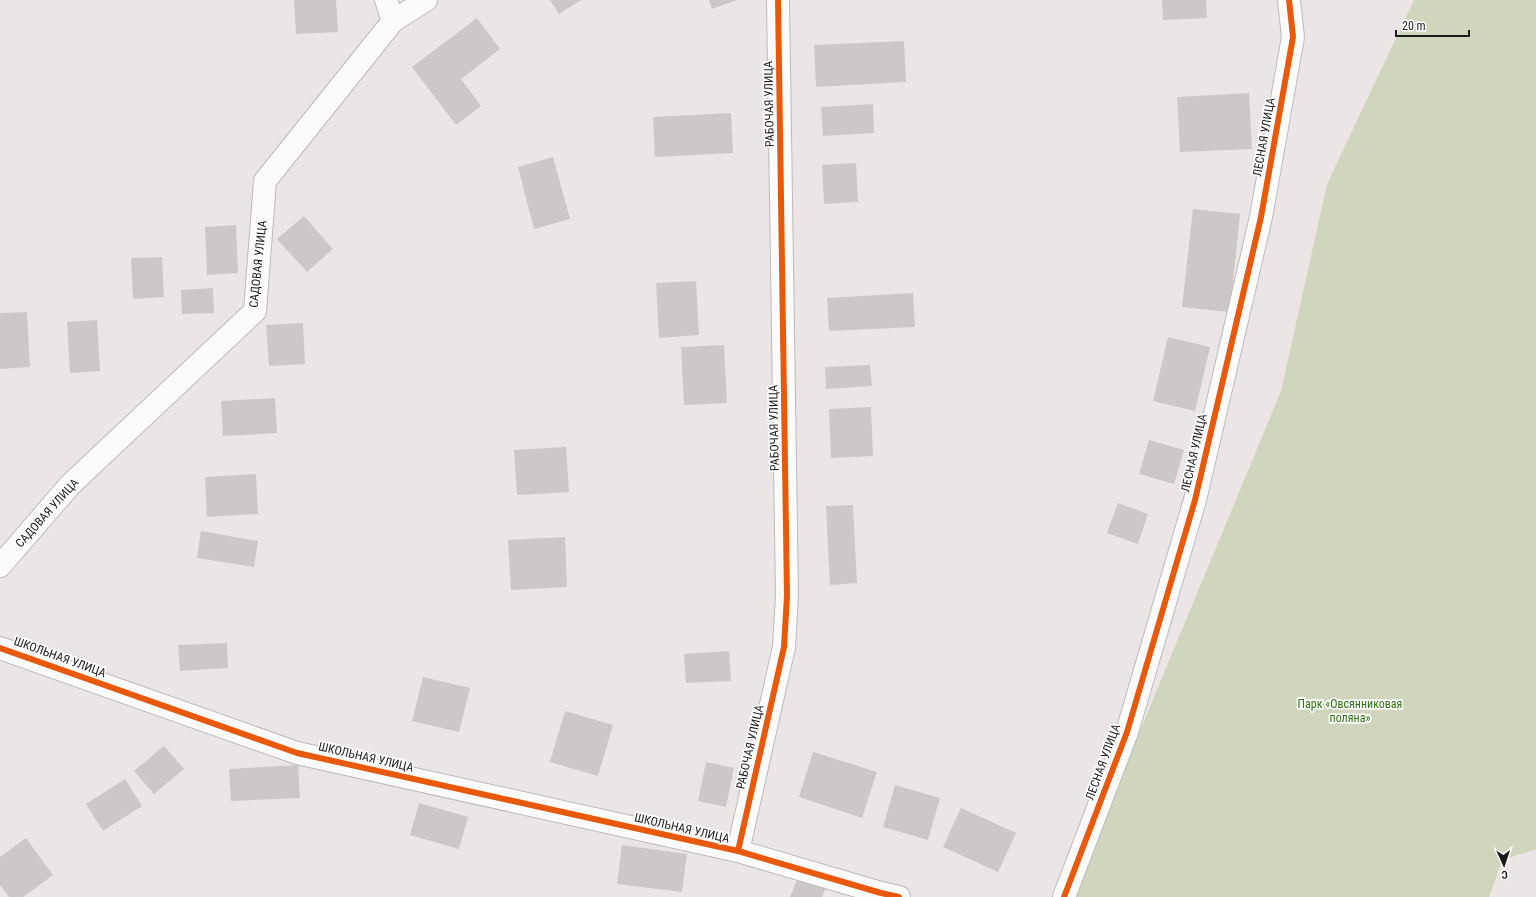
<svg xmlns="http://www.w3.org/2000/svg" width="1536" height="897" viewBox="0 0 1536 897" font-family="'Roboto Condensed',sans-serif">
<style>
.forest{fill:#d0d6bc}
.building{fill:#cdc8c8}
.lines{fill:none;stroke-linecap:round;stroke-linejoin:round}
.minor-casing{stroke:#bcbaba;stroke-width:24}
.minor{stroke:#fcfbfb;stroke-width:22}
.cycleway-casing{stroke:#fff;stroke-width:8}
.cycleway{stroke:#e8590c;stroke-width:6}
.labels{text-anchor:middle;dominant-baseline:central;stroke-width:3.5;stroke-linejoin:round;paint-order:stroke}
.street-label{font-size:12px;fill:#1c1c1c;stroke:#fff}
.park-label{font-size:12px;fill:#307113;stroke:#fff}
</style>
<rect width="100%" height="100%" fill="#ebe6e5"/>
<polygon class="forest" points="1414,0 1536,0 1536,849 1502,860 1489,897 1071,897 1281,391 1327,184"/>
<g class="building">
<polygon points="294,0 336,0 338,32 296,34"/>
<polygon points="550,0 581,0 559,14"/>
<polygon points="709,0 737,0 712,9"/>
<polygon points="1162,0 1206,0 1207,18 1163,20"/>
<polygon points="477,18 500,49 461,79 481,106 456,125 412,67"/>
<polygon points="904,41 906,82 816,87 814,45"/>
<polygon points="1249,93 1252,149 1180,152 1177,97"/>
<polygon points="873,104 874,133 823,136 821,107"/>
<polygon points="731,113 733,153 655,157 653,117"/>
<polygon points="553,157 570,219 534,229 518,167"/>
<polygon points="856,163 858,202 824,204 822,165"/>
<polygon points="1193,209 1240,214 1230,312 1182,307"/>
<polygon points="304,216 333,249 307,272 277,239"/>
<polygon points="236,225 238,273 207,275 205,227"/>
<polygon points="162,257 164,297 133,299 131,258"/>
<polygon points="696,281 699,335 659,338 656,283"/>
<polygon points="213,288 214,313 182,314 181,290"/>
<polygon points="913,293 915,327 829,331 827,298"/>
<polygon points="27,312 30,367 0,369 0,313"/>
<polygon points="97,320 100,371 70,373 67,322"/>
<polygon points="303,323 305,364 269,366 266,325"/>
<polygon points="1168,337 1210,347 1195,411 1153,401"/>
<polygon points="724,345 727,403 684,405 681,347"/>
<polygon points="870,365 872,386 826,389 825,367"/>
<polygon points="275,398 277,433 223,436 221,401"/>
<polygon points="871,407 873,456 831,458 829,409"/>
<polygon points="1149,440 1184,450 1174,484 1139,474"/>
<polygon points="566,447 569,492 517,495 514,450"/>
<polygon points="256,474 258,514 207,517 205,477"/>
<polygon points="1118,503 1148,514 1138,544 1107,533"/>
<polygon points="853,505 857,583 830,585 826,506"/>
<polygon points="201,531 258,541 254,567 197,558"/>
<polygon points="565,537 567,587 511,590 508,540"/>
<polygon points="227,643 228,668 180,671 178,645"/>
<polygon points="729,651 731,681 686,683 684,654"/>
<polygon points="423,677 470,688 459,732 412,721"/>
<polygon points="565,711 613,725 598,776 550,762"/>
<polygon points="164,746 184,769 154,794 134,771"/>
<polygon points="813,752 877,772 862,818 799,797"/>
<polygon points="706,762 734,768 726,807 698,801"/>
<polygon points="298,765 300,798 231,801 229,769"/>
<polygon points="125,779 142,806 103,831 86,804"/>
<polygon points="895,785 940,798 928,840 883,827"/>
<polygon points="419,803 468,817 459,849 410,835"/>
<polygon points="961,808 1016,833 998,872 943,847"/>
<polygon points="26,838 53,875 23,897 9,897 0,885 0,857"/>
<polygon points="622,845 687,854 682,892 617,884"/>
<polygon points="800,873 827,885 822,897 790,897"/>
</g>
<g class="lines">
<g class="minor-casing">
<g id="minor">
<polyline points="386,0 393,21"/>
<polyline points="0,566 70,485 255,311 265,181 393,21 426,0"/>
<polyline points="0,648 297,753 738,851 881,893 899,897"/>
<polyline points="738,851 784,647 787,596 778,0"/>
<polyline points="1064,897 1127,732 1195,500 1261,217 1293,37 1289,0"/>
</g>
</g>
<use href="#minor" class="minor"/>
<g class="cycleway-casing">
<g id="cycleway">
<polyline points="0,648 297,753 738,851 881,893 899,897"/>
<polyline points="738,851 784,647 787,596 778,0"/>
<polyline points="1064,897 1127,732 1195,500 1261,217 1293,37 1289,0"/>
</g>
</g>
<use href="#cycleway" class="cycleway"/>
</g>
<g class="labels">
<g class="street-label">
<text transform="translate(769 104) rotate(-91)">РАБОЧАЯ УЛИЦА</text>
<text transform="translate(1264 137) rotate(-80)">ЛЕСНАЯ УЛИЦА</text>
<text transform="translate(258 264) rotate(-84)">САДОВАЯ УЛИЦА</text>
<text transform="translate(774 428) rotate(-91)">РАБОЧАЯ УЛИЦА</text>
<text transform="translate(1194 453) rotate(-77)">ЛЕСНАЯ УЛИЦА</text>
<text transform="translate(47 513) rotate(-48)">САДОВАЯ УЛИЦА</text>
<text transform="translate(60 657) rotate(20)">ШКОЛЬНАЯ УЛИЦА</text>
<text transform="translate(750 747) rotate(-77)">РАБОЧАЯ УЛИЦА</text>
<text transform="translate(366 757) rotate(13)">ШКОЛЬНАЯ УЛИЦА</text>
<text transform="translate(1103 762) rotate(-70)">ЛЕСНАЯ УЛИЦА</text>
<text transform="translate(682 828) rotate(13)">ШКОЛЬНАЯ УЛИЦА</text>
</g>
<g class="park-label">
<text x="1350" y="704">Парк «Овсянниковая<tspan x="1350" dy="14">поляна»</tspan></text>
</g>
</g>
<g transform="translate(1504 865) rotate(177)" stroke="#ffffff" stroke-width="3" paint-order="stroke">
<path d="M0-3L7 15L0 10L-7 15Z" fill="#1c1c1c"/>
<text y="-6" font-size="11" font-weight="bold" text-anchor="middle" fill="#1c1c1c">С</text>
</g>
<path d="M1396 30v6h73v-6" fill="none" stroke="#1c1c1c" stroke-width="2"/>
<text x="1402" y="30" font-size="12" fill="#1c1c1c" stroke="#ffffff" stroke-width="3" paint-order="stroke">20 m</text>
</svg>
